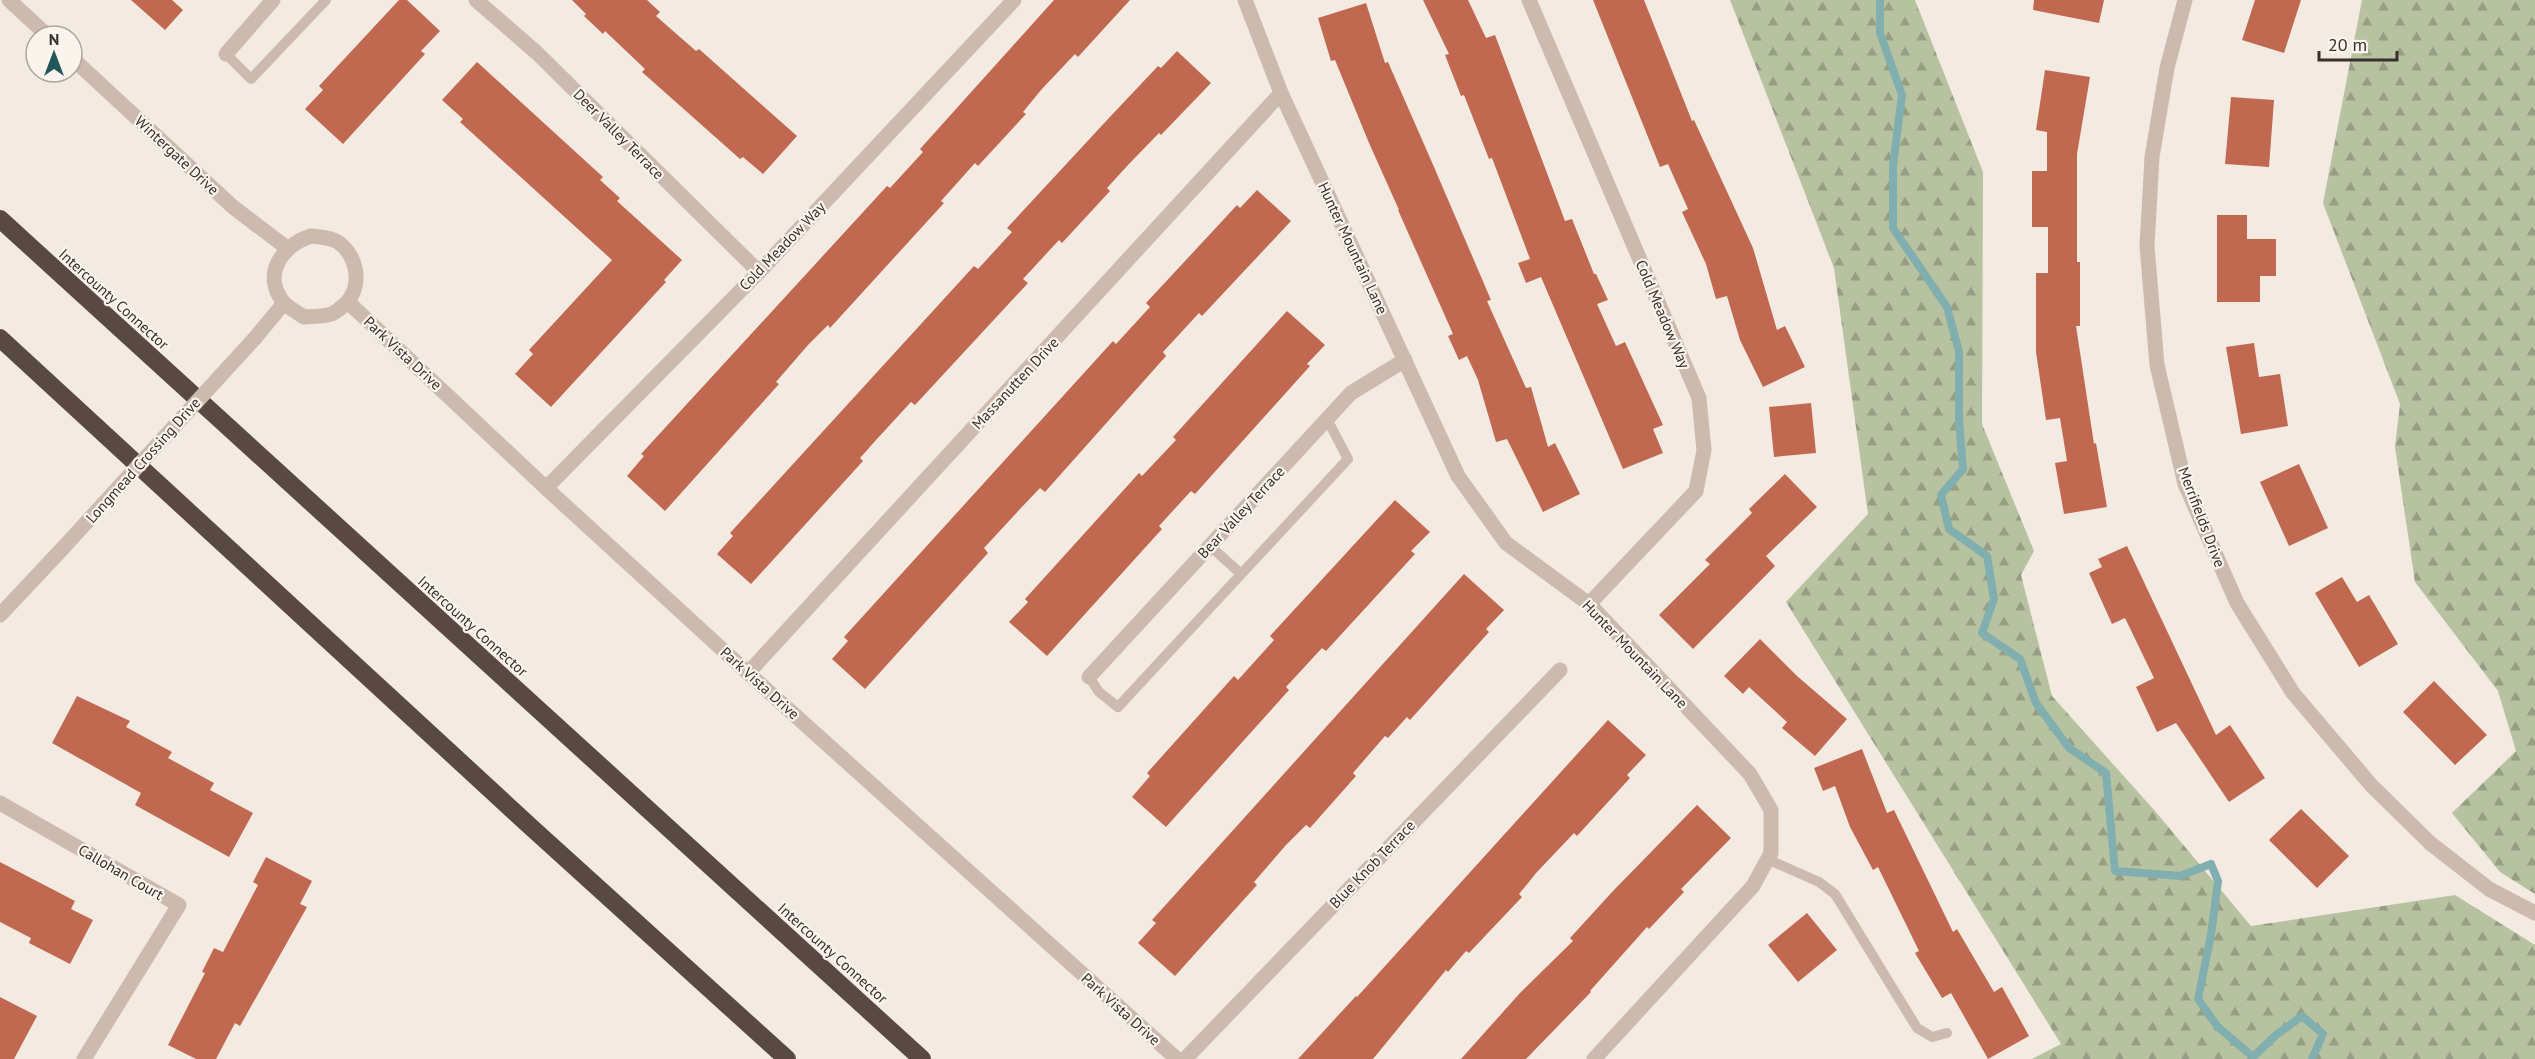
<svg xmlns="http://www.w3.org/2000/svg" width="2535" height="1059" viewBox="0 0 2535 1059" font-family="'PT Sans',sans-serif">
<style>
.forest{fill:url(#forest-firs)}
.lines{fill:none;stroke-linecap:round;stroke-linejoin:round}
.stream{stroke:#81aeaf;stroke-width:8}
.building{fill:#c16950}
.service{stroke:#cbbaad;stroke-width:10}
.minor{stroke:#cbbaad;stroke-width:15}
.tertiary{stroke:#cbbaad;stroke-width:15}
.motorway{stroke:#5a4943;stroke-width:18}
.tertiary-bridge{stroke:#cbbaad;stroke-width:15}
.labels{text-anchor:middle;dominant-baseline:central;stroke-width:4.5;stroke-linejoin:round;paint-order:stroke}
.street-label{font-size:15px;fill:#392f2b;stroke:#faf4ed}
</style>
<defs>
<pattern id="forest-firs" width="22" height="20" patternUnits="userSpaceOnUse" patternTransform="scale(1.5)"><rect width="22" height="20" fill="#b7c2a1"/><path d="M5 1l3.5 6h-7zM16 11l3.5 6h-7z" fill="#969e83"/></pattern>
</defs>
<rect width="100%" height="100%" fill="#f3eae1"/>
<g class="forest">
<polygon points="1730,0 1915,0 1983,172 1982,424 2034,551 2021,575 2052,696 2155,811 2251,926 2455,895 2535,945 2535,1059 2032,1059 2061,1044 1786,602 1868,514 1834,268"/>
<polygon points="2362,0 2535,0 2535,894 2500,872 2452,813 2516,751 2498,691 2415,582 2395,447 2400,404 2323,203"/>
</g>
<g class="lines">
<polyline class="stream" points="1880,0 1880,33 1902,95 1893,166 1893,228 1947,307 1959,352 1959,420 1963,469 1941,495 1949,529 1987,556 1994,599 1982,633 2020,659 2036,703 2069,748 2106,773 2115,871 2180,876 2211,864 2218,881 2211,935 2198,999 2217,1026 2253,1057 2276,1035 2302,1016 2323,1034 2312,1059"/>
</g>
<g class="building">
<polygon points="131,0 172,0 183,10 165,30"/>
<polygon points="399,0 407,0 440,31 421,51 425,54 343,144 305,109 323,90 319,86"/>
<polygon points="572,0 647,0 660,12 656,16 696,51 699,49 797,136 763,174 743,157 740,159 642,72 645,69 605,31 603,34 584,16 586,14"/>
<polygon points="1054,0 1130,0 1078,57 1075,54 1041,90 1023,112 1026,114 978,166 975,163 941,201 944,203 830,328 828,325 808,345 776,382 779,384 665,511 627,476 644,456 641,454 887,186 890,188 923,152 920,149"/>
<polygon points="1423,0 1468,0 1486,38 1495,35 1565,221 1572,219 1594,274 1596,274 1608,300 1597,304 1616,346 1625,342 1663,425 1653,429 1663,453 1623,469 1541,277 1526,283 1518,263 1530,259 1492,158 1489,159 1464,95 1461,96 1445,55 1449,54"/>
<polygon points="1593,0 1644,0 1692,121 1694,120 1753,248 1777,330 1785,326 1805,367 1763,387 1740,340 1727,296 1716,299 1706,264 1682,212 1688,209 1668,164 1660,167"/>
<polygon points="2034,0 2104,0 2099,23 2033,10"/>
<polygon points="2255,0 2301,0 2284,53 2242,40"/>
<polygon points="1366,3 1385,63 1388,62 1434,167 1491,300 1487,301 1526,388 1531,387 1548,447 1555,443 1580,494 1543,512 1507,439 1496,442 1478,380 1467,356 1459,360 1448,336 1453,334 1398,210 1399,210 1369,143 1335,60 1331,61 1318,18"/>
<polygon points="1177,51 1211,83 1161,135 1159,133 1128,165 1107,188 1110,191 1062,243 1059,240 1023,279 1028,283 915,405 911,402 876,440 860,458 863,461 751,584 717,554 733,536 730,533 974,266 978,269 1012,232 1007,228 1108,119 1158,66 1161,68"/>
<polygon points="477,62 603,177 600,180 620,198 617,201 682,260 664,280 666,282 551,407 515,374 533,354 529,350 612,260 460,122 463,119 442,100"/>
<polygon points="2045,70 2090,77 2077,154 2077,262 2080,262 2080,326 2076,326 2094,444 2096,443 2107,507 2064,514 2055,463 2067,461 2060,418 2046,420 2036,352 2036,273 2048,273 2048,227 2032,227 2032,171 2047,171 2047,132 2036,130"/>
<polygon points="2231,97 2274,100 2269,167 2225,164"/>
<polygon points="1257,190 1291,221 1202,316 1199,313 1163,352 1166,356 1045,492 1040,488 1020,509 984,548 988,553 865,689 832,659 848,641 844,637 1113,341 1116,344 1150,307 1146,303 1212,232 1237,205 1240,208"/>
<polygon points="2217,215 2247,215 2247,239 2276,239 2276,276 2260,276 2260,302 2217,302"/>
<polygon points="1287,311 1325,345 1307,364 1310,366 1195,494 1191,491 1159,526 1162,529 1047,656 1009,622 1028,602 1025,599 1139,473 1142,476 1176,440 1173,437"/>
<polygon points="2254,343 2259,377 2280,374 2288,426 2241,434 2226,347"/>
<polygon points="1811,403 1816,453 1774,457 1769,407"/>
<polygon points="2299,464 2328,528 2289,546 2260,482"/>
<polygon points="1785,474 1817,507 1766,556 1775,566 1693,649 1659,615 1710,564 1705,560 1752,513 1749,509"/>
<polygon points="1395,500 1430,532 1411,551 1415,554 1326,651 1322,648 1286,687 1289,690 1166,827 1132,797 1150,776 1147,773 1234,676 1238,680 1274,640 1270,636"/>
<polygon points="2127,546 2216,735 2230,725 2265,778 2229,802 2176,723 2157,732 2136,687 2154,678 2125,618 2112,624 2089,573 2102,567 2098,559"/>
<polygon points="1464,574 1504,610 1486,629 1489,632 1410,720 1407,717 1388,738 1385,736 1353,773 1356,776 1310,828 1306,825 1286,845 1254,882 1257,885 1175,976 1138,943 1156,923 1152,920"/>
<polygon points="2342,577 2357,602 2369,595 2398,644 2359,667 2315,593"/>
<polygon points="1760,639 1797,676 1847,719 1815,756 1782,728 1787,722 1749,687 1743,694 1724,676"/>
<polygon points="2434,681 2487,735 2455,765 2403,712"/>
<polygon points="77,696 130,721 126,727 172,752 168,758 214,783 210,790 253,813 229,857 135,805 141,793 52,743"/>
<polygon points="1608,720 1646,755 1627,775 1630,778 1577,836 1574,833 1537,872 1519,894 1522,897 1469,953 1466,951 1448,972 1446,970 1373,1059 1298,1059 1356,996 1357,997"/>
<polygon points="1862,749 1887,813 1894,810 1953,932 1957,929 1994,992 2002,987 2029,1036 1988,1059 1951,993 1942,998 1915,953 1919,951 1878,867 1873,870 1850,827 1835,786 1823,791 1814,768"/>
<polygon points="1697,805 1731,838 1681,889 1684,892 1649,929 1647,927 1590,991 1591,992 1526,1059 1461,1059 1520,993 1573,941 1570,938 1613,891"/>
<polygon points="2301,809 2349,856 2317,888 2269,840"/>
<polygon points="266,857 312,881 300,904 307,907 240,1026 235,1023 216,1059 196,1059 168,1045 205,973 202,972 214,948 223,952 258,885 253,882"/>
<polygon points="0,862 75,901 71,909 93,920 70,964 29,943 31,938 0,922"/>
<polygon points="1807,913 1837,950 1798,982 1768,945"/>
<polygon points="0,997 37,1016 14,1059 0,1059"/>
</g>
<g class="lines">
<g class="service">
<polyline points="226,54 251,79 326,0"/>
<polyline points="1210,546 1240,573"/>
<polyline points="1089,677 1099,692 1118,707 1348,459 1327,419"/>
<polyline points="1767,859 1819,882 1835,894 1917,1028 1932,1037 1947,1033"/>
</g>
<g class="minor">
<polyline points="476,0 537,53 759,272"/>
<polyline points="1245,0 1281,93 1458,476 1506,543 1589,604 1750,774 1771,810 1771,853 1753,886 1594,1059"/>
<polyline points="1529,0 1699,398 1704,450 1696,491 1589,604"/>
<polyline points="2185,0 2167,68 2152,157 2147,246 2157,365 2185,484 2237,603 2293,693 2371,785 2430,843 2489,889 2535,913"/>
<polyline points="226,54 273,0"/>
<polyline points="546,488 759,272 1014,0"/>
<polyline points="748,673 1281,93"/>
<polyline points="1089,677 1351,393 1405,360"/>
<polyline points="0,803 179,905 84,1059"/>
<polyline points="1185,1059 1560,670"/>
</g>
<g class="tertiary">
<polyline points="9,0 48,36"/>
<polyline points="72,58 233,207 287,248"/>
<path d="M311,236C320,237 330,237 338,242C359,257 363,290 343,306C339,309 335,313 331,314C323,317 312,316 304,317C298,313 289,308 284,303C261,275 282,245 311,236Z"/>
<polyline points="348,302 546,488 748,673 1177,1059"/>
<polyline points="255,338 284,303"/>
<polyline points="0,615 63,548"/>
</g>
<g class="motorway">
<polyline points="0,219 922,1059"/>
<polyline points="0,338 532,828 787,1059"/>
</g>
<polyline class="tertiary-bridge" points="63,548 255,338"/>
</g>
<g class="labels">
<g class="street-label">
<text transform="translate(619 134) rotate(45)">Deer Valley Terrace</text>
<text transform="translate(177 155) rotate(43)">Wintergate Drive</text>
<text transform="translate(782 246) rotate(-46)">Cold Meadow Way</text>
<text transform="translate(1353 248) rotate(65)">Hunter Mountain Lane</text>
<text transform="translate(114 299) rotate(42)">Intercounty Connector</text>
<text transform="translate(1663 314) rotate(67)">Cold Meadow Way</text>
<text transform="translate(403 353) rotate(43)">Park Vista Drive</text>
<text transform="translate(1015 383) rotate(-47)">Massanutten Drive</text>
<text transform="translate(143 460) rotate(-48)">Longmead Crossing Drive</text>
<text transform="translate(1241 512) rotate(-47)">Bear Valley Terrace</text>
<text transform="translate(2202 517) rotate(69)">Merrifields Drive</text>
<text transform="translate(473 626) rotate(42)">Intercounty Connector</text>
<text transform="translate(1635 654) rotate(46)">Hunter Mountain Lane</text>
<text transform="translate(760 683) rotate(42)">Park Vista Drive</text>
<text transform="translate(1372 864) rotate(-46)">Blue Knob Terrace</text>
<text transform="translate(121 872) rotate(30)">Callohan Court</text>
<text transform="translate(833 953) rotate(42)">Intercounty Connector</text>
<text transform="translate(1121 1009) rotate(42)">Park Vista Drive</text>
</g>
</g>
<g transform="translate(54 54)"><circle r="28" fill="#faf4ed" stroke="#ada59f" stroke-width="1.5"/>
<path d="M0-4.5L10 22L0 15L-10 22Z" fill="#22575a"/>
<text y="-9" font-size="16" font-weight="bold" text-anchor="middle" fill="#392f2b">N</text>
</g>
<path d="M2319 51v9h78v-9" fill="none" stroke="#392f2b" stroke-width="3"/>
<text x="2328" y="51" font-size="18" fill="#392f2b" stroke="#faf4ed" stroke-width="4.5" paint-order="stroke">20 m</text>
</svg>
